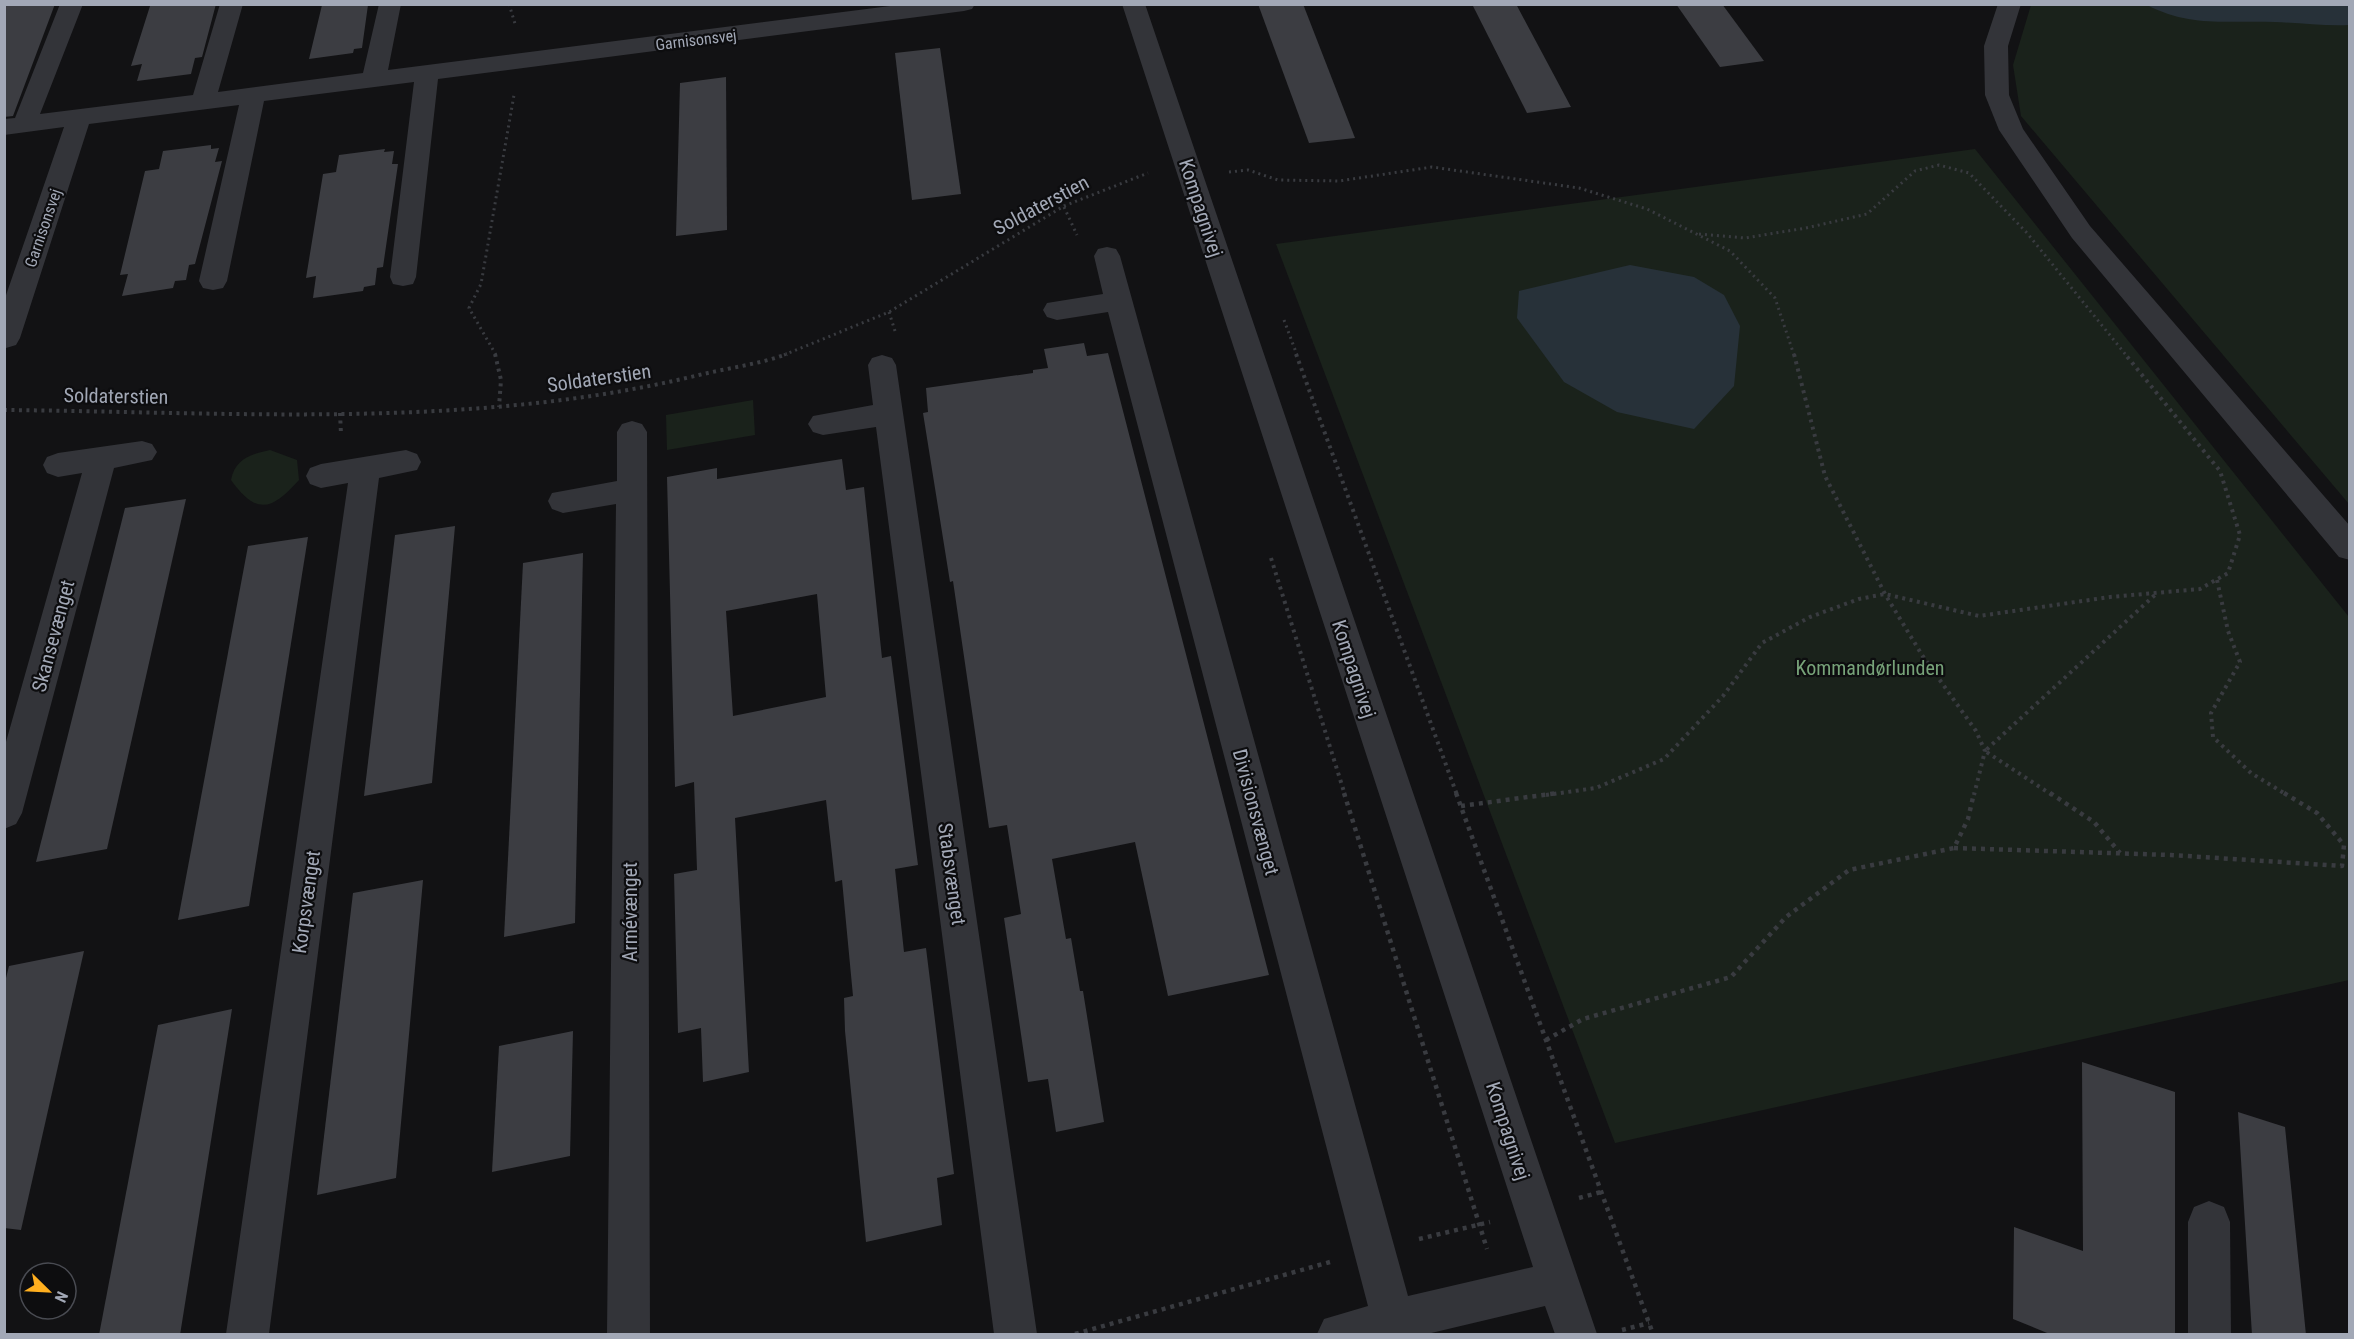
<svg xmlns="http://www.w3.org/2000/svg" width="2354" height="1339" viewBox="0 0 2354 1339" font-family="'Roboto Condensed',sans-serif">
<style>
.green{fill:#1a221b}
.water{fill:#273139}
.building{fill:#3c3d42;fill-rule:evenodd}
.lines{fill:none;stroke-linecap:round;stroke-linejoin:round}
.path-far2{stroke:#393b40;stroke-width:3;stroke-dasharray:2 4;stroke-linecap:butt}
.path-far1{stroke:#393b40;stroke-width:4;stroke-dasharray:3 4.5;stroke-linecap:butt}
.path{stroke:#393b40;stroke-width:4.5;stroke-dasharray:4 5;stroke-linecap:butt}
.minor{fill:#333439;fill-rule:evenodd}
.labels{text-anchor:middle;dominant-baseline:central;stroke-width:4.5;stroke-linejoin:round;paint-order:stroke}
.far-street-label{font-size:16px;fill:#a2a8b6;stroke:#0d0d0f}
.street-label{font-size:20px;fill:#a2a8b6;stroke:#0d0d0f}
.park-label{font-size:20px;fill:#77a379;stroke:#0d0d0f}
</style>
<rect width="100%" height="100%" fill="#121214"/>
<g class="green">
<polygon points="2031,5 2349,5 2349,504 2021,116 2013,65"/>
<polygon points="1975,149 2349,617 2349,980 1615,1143 1276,244"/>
<polygon points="753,400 755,435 667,450 666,415"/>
<path d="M270,450L297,460L299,480C272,510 257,516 231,480C235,459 251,454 270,450Z"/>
</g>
<g class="water">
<path d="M2147,5H2349V25C2324,26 2300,23 2275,22C2228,20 2191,28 2147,5Z"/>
<polygon points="1630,265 1694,277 1724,295 1740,326 1734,386 1694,429 1617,412 1564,382 1517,318 1519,291"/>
</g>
<g class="building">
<polygon points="4,4 55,4 13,116 4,117"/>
<polygon points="165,4 216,4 202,57 195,58 191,74 137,81 142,64 131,66 150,6"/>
<polygon points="1258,4 1303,4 1355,138 1309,143"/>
<polygon points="1472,4 1516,4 1571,107 1527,113"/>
<polygon points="1676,4 1722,4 1764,61 1720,67"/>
<polygon points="322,5 368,5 362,48 354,49 353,53 309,59"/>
<polygon points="940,48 961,194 912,200 895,53"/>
<polygon points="726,77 727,230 676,236 680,83"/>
<polygon points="211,145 211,149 219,148 215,162 222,161 195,264 189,265 186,280 175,281 173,288 122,296 128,274 120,275 145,171 159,169 163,151"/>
<polygon points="385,149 384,152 394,151 392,164 398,164 383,267 377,268 375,285 364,287 363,291 313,298 316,276 306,278 323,174 336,172 339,155"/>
<polygon points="1084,343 1087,356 1108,353 1269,975 1168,996 1135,842 1052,859 1066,939 1071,938 1080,991 1083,991 1104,1122 1056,1132 1048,1079 1028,1082 1004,918 1021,914 1007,825 989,828 953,581 950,582 923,413 928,412 926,388 1033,373 1033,370 1048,368 1044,349"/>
<path d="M842,459L846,490L864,487L882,658L891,656L918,865L895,869L904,952L926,948L954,1174L937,1178L942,1225L866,1242L845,1031L844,998L853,996L842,880L835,882L826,800L735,818L749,1072L703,1082L701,1028L678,1033L674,874L697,870L694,782L675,787L667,477L717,468V479ZM817,594L826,697L733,716L726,611Z"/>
<polygon points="186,499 107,849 36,862 125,508"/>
<polygon points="455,526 432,783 364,796 395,535"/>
<polygon points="308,537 249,906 178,920 248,546"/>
<polygon points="583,553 575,923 504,937 523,563"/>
<polygon points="423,880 396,1178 317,1195 353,893"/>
<polygon points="84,951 21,1230 4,1228 4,986 9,966"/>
<polygon points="232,1009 180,1335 99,1335 158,1025"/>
<polygon points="573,1031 570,1156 492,1172 499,1046"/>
<polygon points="2082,1062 2175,1092 2175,1335 2052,1335 2013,1319 2014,1227 2083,1251"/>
<polygon points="2238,1112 2285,1127 2306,1335 2252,1335"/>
</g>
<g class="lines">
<g class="path-far2">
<polyline points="509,4 516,27"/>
<polyline points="1229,172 1248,170 1278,180 1339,181 1432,167 1579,188 1647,209 1730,251 1775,298 1794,355"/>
<polyline points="1064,207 1077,235"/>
<polyline points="1699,234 1745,238 1806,228 1867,214 1915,171 1939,165 1969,173 2027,233 2126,355"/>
<polyline points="889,312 895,331"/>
<polyline points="1284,320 1297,355"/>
<polyline points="496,355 469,308 481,284 514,95"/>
<polyline points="784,355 889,312 1064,206 1148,173"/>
</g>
<g class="path-far1">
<polyline points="495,354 501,380 499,407"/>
<polyline points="1296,354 1457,795"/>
<polyline points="1794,354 1825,476 1885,594 1922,655 1976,731 1985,751 1974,795"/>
<path d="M4,410C234,412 474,430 699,375C728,368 760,364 787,354"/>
<polyline points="340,413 341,434"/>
<polyline points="1271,558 1345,795"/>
<polyline points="2217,580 2228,631 2240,662 2211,713 2213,737 2251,773 2287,795"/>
<polyline points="1546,795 1596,788 1664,759 1723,696 1762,643 1810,617 1859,599 1885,594 1979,616 2110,597 2200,589 2228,573 2240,535 2220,471 2125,354"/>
<polyline points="2052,795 1985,751 2157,593"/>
</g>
<g class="path">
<polyline points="1344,793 1487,1249"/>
<polyline points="1456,793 1653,1334"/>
<polyline points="2050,793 2094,822 2120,853"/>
<polyline points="1461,806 1558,793"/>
<polyline points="1954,848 2171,855 2342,866 2344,845 2317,813 2284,793"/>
<polyline points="1546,1040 1583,1019 1731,977 1786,917 1849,870 1954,848 1968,819 1974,793"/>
<polyline points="1579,1198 1601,1192"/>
<polyline points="1419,1239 1490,1222"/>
<polyline points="1622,1330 1649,1323"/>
<polyline points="1075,1334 1330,1262"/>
</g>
<g class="minor">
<polygon points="60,4 83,4 40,114 193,95 220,4 243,4 218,92 363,73 379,4 401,4 388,70 906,4 975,4 972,9 964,11 438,79 416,277 413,284 403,286 393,284 390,277 414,82 264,101 227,281 223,288 213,290 203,288 199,281 239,105 89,124 20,338 16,345 6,348 4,301 64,127 4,135 4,119 15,118"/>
<polygon points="1122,4 1145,4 1597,1334 1555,1334 1545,1306 1427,1334 1317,1334 1324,1319 1368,1306 1108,312 1057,320 1047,317 1043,310 1047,303 1103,294 1094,256 1098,249 1107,247 1116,249 1120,256 1408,1296 1533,1267"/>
<polygon points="1998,4 2021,4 2008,46 2009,95 2023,129 2090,226 2350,526 2350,560 2339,557 2072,238 1999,130 1985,95 1984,46"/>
<polygon points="882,355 892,358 896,365 1037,1334 994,1334 876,427 823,435 813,432 808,424 813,416 873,405 868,365 872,358"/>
<polygon points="632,421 642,424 647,432 650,1334 607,1334 616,504 563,513 552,509 548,501 552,493 617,481 617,432 622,424"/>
<polygon points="142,441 152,444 157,452 152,460 114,468 22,813 16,824 4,829 4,749 82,473 58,477 47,473 43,465 47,457 58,453"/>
<polygon points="406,450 417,454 421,462 417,470 379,478 269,1334 226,1334 348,483 321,488 310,484 306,476 310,468 321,464"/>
<polygon points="2209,1201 2224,1207 2230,1222 2231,1334 2188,1334 2188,1222 2194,1207"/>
</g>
</g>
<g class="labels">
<g class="far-street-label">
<text transform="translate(696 40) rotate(-7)">Garnisonsvej</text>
<text transform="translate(43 228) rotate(-71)">Garnisonsvej</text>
</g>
<g class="street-label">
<text transform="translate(1041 205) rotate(-28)">Soldaterstien</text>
<text transform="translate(1201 208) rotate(72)">Kompagnivej</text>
<text transform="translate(599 378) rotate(-8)">Soldaterstien</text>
<text transform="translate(116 396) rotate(1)">Soldaterstien</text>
<text transform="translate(53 636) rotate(-75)">Skansevænget</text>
<text transform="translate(1354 669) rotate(72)">Kompagnivej</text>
<text transform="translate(1256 812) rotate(75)">Divisionsvænget</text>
<text transform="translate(952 874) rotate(82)">Stabsvænget</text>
<text transform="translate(306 902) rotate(-82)">Korpsvænget</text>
<text transform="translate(630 912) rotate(-90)">Armévænget</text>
<text transform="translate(1508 1131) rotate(72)">Kompagnivej</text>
</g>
<g class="park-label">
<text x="1870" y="668">Kommandørlunden</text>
</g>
</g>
<rect width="2354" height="1339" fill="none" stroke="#a2a8b6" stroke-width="12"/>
<g transform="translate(48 1291) rotate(114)"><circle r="28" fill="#0d0d0f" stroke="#494b52" stroke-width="1.5"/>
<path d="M0-4.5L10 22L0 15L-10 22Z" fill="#ffaf1f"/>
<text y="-9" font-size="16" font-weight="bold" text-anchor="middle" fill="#a2a8b6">N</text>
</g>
</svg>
